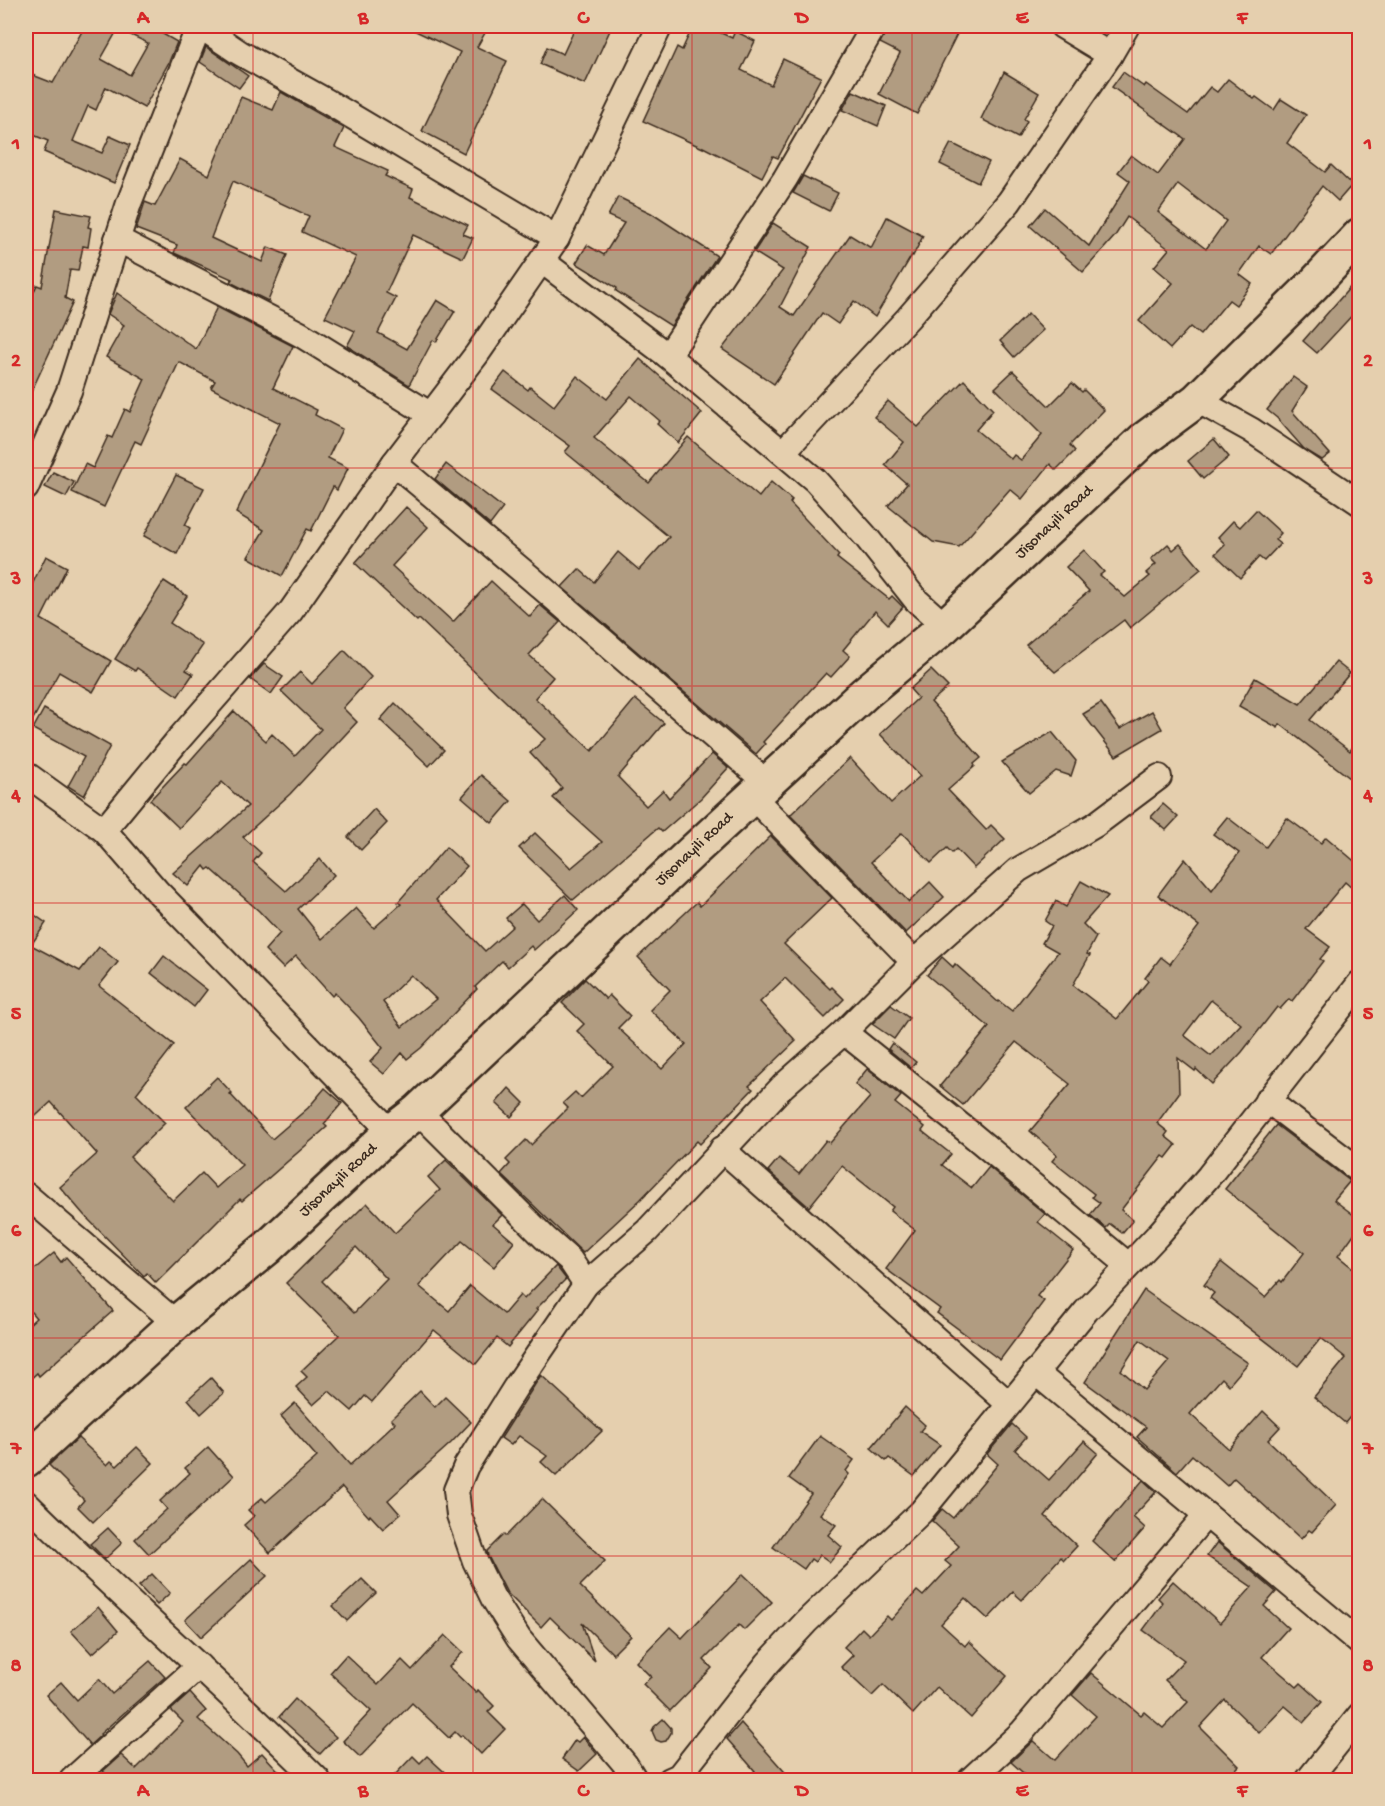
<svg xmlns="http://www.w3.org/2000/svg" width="1385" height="1806" viewBox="0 0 1385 1806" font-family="'Gochi Hand',sans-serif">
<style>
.building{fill:#b19c81;stroke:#3b2a1e;stroke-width:1.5;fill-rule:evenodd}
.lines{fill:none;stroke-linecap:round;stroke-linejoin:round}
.street-casing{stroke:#3b2a1e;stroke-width:28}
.secondary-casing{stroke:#3b2a1e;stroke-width:38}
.street{stroke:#e5cfae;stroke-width:24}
.secondary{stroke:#e5cfae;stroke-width:33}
.grid{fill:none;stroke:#d62828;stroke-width:1.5;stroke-opacity:0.55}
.labels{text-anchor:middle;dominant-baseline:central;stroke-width:4.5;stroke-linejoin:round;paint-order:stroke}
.street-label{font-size:16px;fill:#3b2a1e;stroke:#e5cfae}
.neatline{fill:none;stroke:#d62828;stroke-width:2}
.grid-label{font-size:20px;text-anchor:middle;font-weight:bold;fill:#d62828}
</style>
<rect width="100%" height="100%" fill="#e5cfae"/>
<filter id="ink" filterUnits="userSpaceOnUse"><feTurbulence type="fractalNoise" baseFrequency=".0167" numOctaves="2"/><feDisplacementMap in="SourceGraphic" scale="12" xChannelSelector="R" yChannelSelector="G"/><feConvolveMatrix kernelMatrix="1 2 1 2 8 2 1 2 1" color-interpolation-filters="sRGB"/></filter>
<g filter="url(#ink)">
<g class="building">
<path d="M85,26H154L163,30L161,33L177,42L169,62L144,108L106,87L96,110L88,106L73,141L102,153L110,136L130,145L114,183L44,152L48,141L26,132V86L30,74L53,83ZM118,29L148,43L130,75L101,59Z"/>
<polygon points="405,26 489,26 477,47 507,61 464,153 422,131 460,52"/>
<polygon points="576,26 612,26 585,84 540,64 547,47 563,54"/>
<polygon points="693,26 706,26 732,38 735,31 755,41 741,70 771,85 783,59 821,77 778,158 773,156 762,177 703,147 703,148 643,121 677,47 682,50"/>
<polygon points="889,26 924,26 935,31 938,26 961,26 917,114 879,94 900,53 880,43"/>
<polygon points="206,47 248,76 239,88 200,62"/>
<polygon points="1004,72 1039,93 1024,119 1027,121 1018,138 981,119"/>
<path d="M1123,72L1144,87L1146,84L1188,114L1210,87L1217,92L1228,79L1254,99L1256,97L1274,110L1281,99L1306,115L1287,143L1325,172L1331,165L1352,185L1338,201L1322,186L1271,254L1259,246L1239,274L1252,284L1236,305L1229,300L1200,335L1190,327L1170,349L1139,321L1173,283L1154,267L1169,249L1127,217L1115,236L1083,272L1030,226L1045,208L1089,246L1130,181L1118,172L1131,155L1158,175L1185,139L1112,87ZM1178,184L1226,221L1206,249L1158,212Z"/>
<polygon points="853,91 886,106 878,126 842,110"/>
<polygon points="281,92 344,128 335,147 388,171 385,176 413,189 410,197 468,225 463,234 473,238 463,258 413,235 386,293 396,298 378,333 407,349 437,300 455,311 436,342 433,340 409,385 347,346 355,331 325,317 356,257 302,232 309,216 233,181 211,238 262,262 268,247 287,255 268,301 230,282 232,279 174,253 177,245 136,229 145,202 155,206 180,159 209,175 241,97 273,110"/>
<polygon points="951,143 989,162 978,183 940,164"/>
<polygon points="803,176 838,193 829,211 793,193"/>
<polygon points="618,197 651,213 717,256 671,326 616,291 617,288 576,263 587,245 604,255 624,223 608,216"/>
<polygon points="56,209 91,216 88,227 91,228 88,247 83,246 78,271 70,270 65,298 73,302 26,403 26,308 37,285 42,287"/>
<polygon points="887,217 923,236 913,256 912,255 875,317 854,301 838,324 822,313 774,384 722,349 783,270 754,252 773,223 811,247 780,307 794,316 850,235 871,248"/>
<polygon points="1359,277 1359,308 1317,353 1303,341"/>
<polygon points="117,293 196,349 217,307 293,346 273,388 317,410 315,415 342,429 328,458 348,468 337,490 333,487 311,531 307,529 282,576 248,557 264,530 236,513 280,423 211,388 215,381 179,362 141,444 135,441 104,507 72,492 85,464 93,468 108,436 112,438 125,409 130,412 145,379 106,357 124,325 108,314"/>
<polygon points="1028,314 1043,330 1014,357 1000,341"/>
<polygon points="640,359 702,413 678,443 657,424 660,421 631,396 594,438 649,483 688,437 759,497 771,482 792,500 790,503 839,555 837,558 889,599 892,596 903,607 888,624 875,611 843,650 850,656 831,677 826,673 763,742 765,744 756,754 562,587 579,569 594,582 618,552 639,570 669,537 565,452 570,446 492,389 505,372 528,390 530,387 554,406 577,376 607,399"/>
<polygon points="1013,371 1049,406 1072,383 1082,392 1084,390 1104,410 1070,445 1075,451 1056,470 1050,464 1022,499 1010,489 959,547 933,542 888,506 907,484 885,465 904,442 874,417 888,401 918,427 964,380 993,410 976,430 1011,459 1014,455 1021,460 1042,435 995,388"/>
<polygon points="1293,377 1307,387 1292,411 1330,454 1322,460 1304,449 1277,418 1267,410"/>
<polygon points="1214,439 1229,457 1203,479 1188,461"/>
<polygon points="446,464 503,508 490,525 435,479"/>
<polygon points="53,472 74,482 66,497 45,487"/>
<polygon points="176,475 204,488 185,525 190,528 177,554 144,536"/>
<polygon points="406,507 428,527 392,566 453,622 491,581 530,617 540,605 560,622 529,655 553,677 535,698 592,751 635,699 664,723 618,777 646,806 663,790 669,798 712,754 728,768 701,798 662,832 658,828 573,900 519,848 535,833 571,868 602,842 553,798 562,788 530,753 545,739 419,619 417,621 355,563"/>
<polygon points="1256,510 1281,533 1275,540 1280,544 1264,561 1259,557 1240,578 1215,554 1225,544 1218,537 1233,521 1240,527"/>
<polygon points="1168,544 1173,550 1180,544 1201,569 1130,628 1124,620 1055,672 1026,645 1089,591 1066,567 1084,550 1104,572 1100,575 1125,597 1150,576 1146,573 1156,564 1151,559"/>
<polygon points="46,556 67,567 41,619 111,661 93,692 59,672 26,732 26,597"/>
<polygon points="164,581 187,596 170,623 203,645 186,670 193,674 178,696 137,668 135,671 115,659"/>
<path d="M344,650L371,677L343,708L357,722L290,794L243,837L261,853L253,862L286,891L320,859L334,875L298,909L322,939L356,908L374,928L401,904L398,902L446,847L467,866L436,900L485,951L513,926L506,918L522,904L537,920L565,895L578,910L534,950L531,946L508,967L502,961L475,987L477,989L421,1048L407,1059L402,1053L384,1074L370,1062L383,1048L359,1018L335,993L332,996L296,956L283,968L265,950L280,933L259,911L210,868L207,870L204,866L188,886L173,873L248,806L222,782L179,828L150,800L185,763L187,764L234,711L266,741L272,734L295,756L321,729L281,691L300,672L312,684ZM411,975L436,999L402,1027L383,1002Z"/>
<polygon points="1336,662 1350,673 1310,720 1350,751 1359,738 1359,785 1280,724 1278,728 1239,706 1255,678 1300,704"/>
<polygon points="264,664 283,677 271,694 250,679"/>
<polygon points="931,670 948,687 931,702 981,758 974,764 975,766 948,790 986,830 991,825 1005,839 974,868 956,849 952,853 947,848 931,863 902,833 871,862 909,902 930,882 944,897 906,933 790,815 850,758 891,803 920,776 880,734 918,698 910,689"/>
<polygon points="395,703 444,750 429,766 380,720"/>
<polygon points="1101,703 1120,729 1152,711 1162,729 1116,756 1083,714"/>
<polygon points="44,709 110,746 84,796 68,786 84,757 33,729"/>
<polygon points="1052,732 1076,761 1071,776 1056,771 1029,793 1002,762"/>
<polygon points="481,775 511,801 492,823 462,797"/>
<polygon points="1163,804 1178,817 1166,830 1151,817"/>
<polygon points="374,809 387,823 361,850 348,837"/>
<path d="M1227,817L1266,847L1287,818L1321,843L1326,837L1359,865V879L1352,888L1345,882L1306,929L1330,947L1320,959L1323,961L1292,1001L1289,999L1280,1009L1277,1007L1242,1052L1212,1084L1196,1069L1195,1071L1178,1058L1179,1093L1157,1123L1168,1132L1165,1136L1176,1145L1166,1158L1163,1156L1121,1210L1133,1220L1122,1233L1110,1224L1106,1228L1090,1215L1100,1203L1092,1197L1094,1194L1052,1161L1057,1155L1030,1131L1070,1084L1016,1042L963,1105L940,1086L989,1027L927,975L942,957L953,967L955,964L998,1002L999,1001L1012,1011L1058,952L1042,943L1052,926L1045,921L1056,901L1066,907L1081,881L1108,896L1083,924L1096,937L1087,954L1090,955L1073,985L1117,1019L1148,981L1145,978L1161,957L1170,964L1199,926L1158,895L1185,859L1212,890L1239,853L1213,834ZM1211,1000L1241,1024L1211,1056L1184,1035Z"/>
<polygon points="771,836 832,898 784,944 830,989 832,987 844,999 825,1018 785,978 760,1002 796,1041 749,1086 753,1089 700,1144 697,1141 640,1200 583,1253 501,1174 510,1164 506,1160 526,1140 531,1145 568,1108 563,1103 575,1092 581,1098 613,1066 577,1031 584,1024 562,1003 585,979 606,999 609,995 630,1016 618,1028 662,1069 686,1044 650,1010 670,990 638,957 697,902 700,906"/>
<polygon points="26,909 46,923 31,945 80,971 99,947 118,962 99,986 174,1045 136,1094 165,1123 130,1157 173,1201 202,1173 216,1188 242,1165 186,1107 217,1077 232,1093 230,1094 272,1139 308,1108 325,1088 342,1103 324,1124 327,1127 242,1201 240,1199 156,1283 147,1273 144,1276 84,1215 60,1187 97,1154 51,1102 26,1125"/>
<polygon points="164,956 207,990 194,1007 151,973"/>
<polygon points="891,1005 909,1018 894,1039 872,1024"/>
<polygon points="892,1043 916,1062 911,1068 888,1049"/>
<polygon points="867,1069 901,1096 895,1103 925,1127 922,1131 951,1154 942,1165 972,1188 989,1167 1045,1214 1038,1222 1073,1250 1037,1296 1044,1301 1000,1360 937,1313 940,1309 886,1269 915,1230 890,1211 893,1207 842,1166 809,1207 768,1171 779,1158 799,1174 826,1140 830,1143 870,1097 855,1084"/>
<polygon points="509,1088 524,1103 511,1117 496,1103"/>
<polygon points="1276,1125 1350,1181 1334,1200 1359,1219 1359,1227 1338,1256 1359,1273 1359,1406 1345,1423 1314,1397 1346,1358 1321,1338 1298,1366 1210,1298 1214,1293 1204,1285 1221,1262 1265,1297 1280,1280 1282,1282 1304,1253 1225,1189"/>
<path d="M446,1160L502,1215L493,1224L514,1242L494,1267L462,1241L419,1286L449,1311L470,1286L504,1314L520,1295L524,1299L556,1266L566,1279L536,1309L538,1310L508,1347L497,1338L476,1364L434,1330L372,1402L365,1396L352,1411L329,1391L313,1405L296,1387L307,1377L301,1371L339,1335L286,1283L367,1203L395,1233L440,1190L428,1177ZM356,1247L387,1279L354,1313L322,1281Z"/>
<polygon points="54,1253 61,1262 66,1257 113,1311 39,1376 37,1373 26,1383 26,1327 36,1318 26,1306 26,1276"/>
<path d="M1144,1290L1248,1363L1229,1385L1222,1378L1190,1414L1229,1449L1263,1411L1280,1427L1268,1440L1336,1505L1312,1532L1309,1530L1301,1539L1234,1478L1227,1486L1192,1455L1177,1472L1137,1437L1146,1427L1085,1382ZM1140,1340L1169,1361L1144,1390L1121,1370Z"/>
<polygon points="541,1375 602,1431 556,1476 541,1462 547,1456 519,1436 511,1445 501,1438"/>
<polygon points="211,1378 224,1393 201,1414 188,1399"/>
<polygon points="420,1391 435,1407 445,1397 471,1422 451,1443 388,1500 400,1514 383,1529 370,1515 369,1517 342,1487 270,1553 244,1525 254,1516 248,1510 262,1498 266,1502 317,1457 281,1416 295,1403 350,1465 395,1423 391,1419"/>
<polygon points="905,1407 925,1425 920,1431 940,1445 914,1476 889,1458 886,1461 871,1448"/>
<polygon points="1012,1424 1026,1437 1015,1450 1049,1480 1084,1441 1098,1453 1045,1516 1077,1546 1064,1560 1061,1557 1022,1600 1013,1592 988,1619 965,1598 941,1624 965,1646 969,1641 1007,1676 971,1718 937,1687 913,1714 883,1685 872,1696 841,1667 853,1655 844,1647 862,1628 869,1635 887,1616 891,1620 917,1591 923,1596 951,1566 945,1561 959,1546 932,1521 942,1509 953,1518 998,1464 987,1454"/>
<polygon points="820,1436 854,1460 846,1471 849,1474 820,1514 836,1525 828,1535 842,1547 830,1562 820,1555 815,1562 811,1559 804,1569 773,1547 811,1494 789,1478"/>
<polygon points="78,1438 107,1465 111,1461 117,1466 137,1447 153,1463 93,1522 78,1507 84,1500 49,1465"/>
<polygon points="208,1447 234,1476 149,1554 135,1539 167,1509 160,1501 190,1473 185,1468"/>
<polygon points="1143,1480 1156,1492 1133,1517 1145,1528 1115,1562 1092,1541"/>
<polygon points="542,1499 605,1561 580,1586 631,1636 613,1654 582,1623 595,1661 550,1617 541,1627 507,1593 488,1556 487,1551 504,1534 506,1536"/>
<polygon points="108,1528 122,1543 105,1559 90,1544"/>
<polygon points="1217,1542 1276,1592 1264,1606 1288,1628 1262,1657 1297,1687 1301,1683 1322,1702 1304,1722 1285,1706 1259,1733 1225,1700 1200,1727 1239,1766 1225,1780 1031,1780 1011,1762 1033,1741 1055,1760 1096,1716 1072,1695 1091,1673 1141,1715 1144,1712 1163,1728 1188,1702 1165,1680 1184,1660 1143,1630 1163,1603 1158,1598 1173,1581 1220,1623 1252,1587 1207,1556"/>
<polygon points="251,1559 267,1576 201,1637 185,1620"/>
<polygon points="152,1574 170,1593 157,1605 139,1586"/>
<polygon points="743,1574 772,1602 744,1630 739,1625 704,1660 712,1668 670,1711 643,1684 651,1677 636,1662 670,1627 682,1638"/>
<polygon points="362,1579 376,1593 347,1621 333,1606"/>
<polygon points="98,1607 118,1631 92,1654 71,1631"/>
<polygon points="445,1635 463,1652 449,1667 476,1693 478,1690 494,1706 488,1712 505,1729 481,1754 462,1735 460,1737 455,1732 449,1738 412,1703 360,1757 343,1741 371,1711 330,1673 346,1655 378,1685 402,1660 412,1670"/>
<polygon points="150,1661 165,1677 100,1734 101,1735 90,1745 46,1695 61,1682 77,1700 99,1679 112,1694"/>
<polygon points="190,1693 206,1711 198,1719 237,1754 247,1766 262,1753 287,1780 112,1780 103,1771 121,1755 136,1769 183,1722 171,1710"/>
<polygon points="295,1699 336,1737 320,1754 279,1717"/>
<polygon points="663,1719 671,1728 671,1733 666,1741 661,1742 656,1740 652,1731 654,1727"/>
<polygon points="741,1723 792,1780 745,1780 755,1771 727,1739"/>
<polygon points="583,1737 597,1754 579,1771 562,1759 575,1740 578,1742"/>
<polygon points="413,1756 420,1763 427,1756 453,1780 390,1780"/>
</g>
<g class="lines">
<g class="street-casing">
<g id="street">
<polyline points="200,26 240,53 328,102 557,238"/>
<polyline points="1062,26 1110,55"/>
<polyline points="117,239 300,334 431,415"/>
<polyline points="542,261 668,356 815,480 867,538 916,600 945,626"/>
<polyline points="668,356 785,179 874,26"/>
<polyline points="1197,400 1251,430 1360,503"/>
<polyline points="783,452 908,318 1009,202 1110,55 1127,26"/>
<polyline points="394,463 532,579 767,783"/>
<polyline points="26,488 69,391 129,203 199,26"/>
<polyline points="26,774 104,830 157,891 391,1132"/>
<polyline points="752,796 914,962"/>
<polyline points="104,830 178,740 291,611 394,463 477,354 557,238 660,26"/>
<polyline points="844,1032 970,1133 1128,1265"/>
<polyline points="1267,1100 1360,1171"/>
<polyline points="418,1111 545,1238 570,1260 586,1284 647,1231 783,1086 844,1032 914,962 1018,870 1095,825 1159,777"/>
<polyline points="722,1149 1009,1404"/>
<polyline points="26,1195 176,1323"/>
<polyline points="586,1284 515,1388 466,1466 456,1490 459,1515 475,1561 493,1598 519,1639 625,1764 635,1780"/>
<polyline points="1035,1372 1360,1643"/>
<path d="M26,1503C121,1597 223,1685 318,1780"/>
<polyline points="72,1780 199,1666"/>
<polyline points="670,1780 679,1776 768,1663 806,1622 921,1512 1086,1311 1157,1236 1209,1176 1360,983"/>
<polyline points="970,1780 1022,1732 1206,1515"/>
<polyline points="1308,1780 1360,1715"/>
</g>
</g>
<g class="secondary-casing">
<polyline id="secondary" points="26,1460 176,1323 267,1248 391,1132 418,1111 692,852 865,693 945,626 1143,440 1197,400 1313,285 1360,235"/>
</g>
<use href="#street" class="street"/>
<use href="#secondary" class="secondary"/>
</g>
</g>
<path class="grid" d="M253,26V1780M473,26V1780M692,26V1780M912,26V1780M1132,26V1780M26,250H1360M26,468H1360M26,686H1360M26,903H1360M26,1120H1360M26,1338H1360M26,1556H1360"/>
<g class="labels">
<g class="street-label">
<text transform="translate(1055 523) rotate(-43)">Jisonayili Road</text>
<text transform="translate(695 850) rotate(-43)">Jisonayili Road</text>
<text transform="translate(339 1181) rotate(-43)">Jisonayili Road</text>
</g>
</g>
<rect width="1385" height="1806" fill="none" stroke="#e5cfae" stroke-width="66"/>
<rect x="33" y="33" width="1319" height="1740" class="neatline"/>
<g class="grid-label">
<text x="143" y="23">A</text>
<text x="363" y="23">B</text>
<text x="583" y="23">C</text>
<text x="802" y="23">D</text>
<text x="1022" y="23">E</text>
<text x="1242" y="23">F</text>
<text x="16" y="149">1</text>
<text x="1368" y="149">1</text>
<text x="16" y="366">2</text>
<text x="1368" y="366">2</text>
<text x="16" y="584">3</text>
<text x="1368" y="584">3</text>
<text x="16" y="801">4</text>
<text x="1368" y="801">4</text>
<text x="16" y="1019">5</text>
<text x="1368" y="1019">5</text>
<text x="16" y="1236">6</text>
<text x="1368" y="1236">6</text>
<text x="16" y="1454">7</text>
<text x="1368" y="1454">7</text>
<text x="16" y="1671">8</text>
<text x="1368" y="1671">8</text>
<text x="143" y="1796">A</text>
<text x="363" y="1796">B</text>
<text x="583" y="1796">C</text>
<text x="802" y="1796">D</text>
<text x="1022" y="1796">E</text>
<text x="1242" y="1796">F</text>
</g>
</svg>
